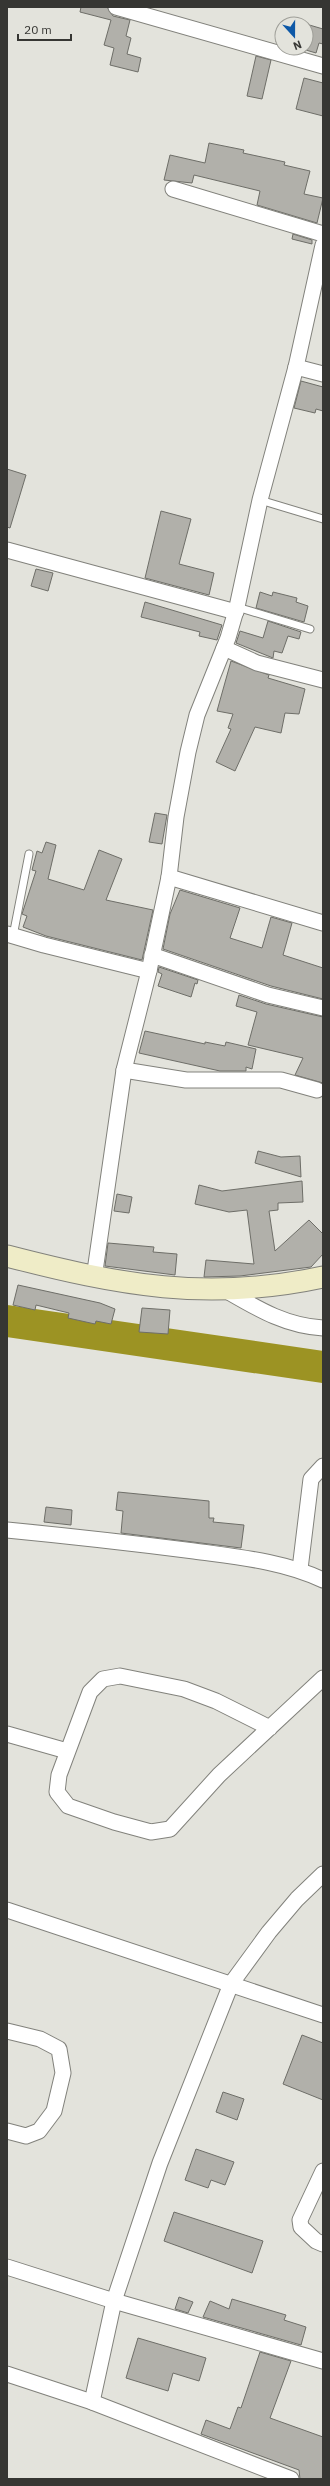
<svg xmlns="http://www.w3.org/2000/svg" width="330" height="2486" viewBox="0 0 330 2486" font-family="'IBM Plex Sans',sans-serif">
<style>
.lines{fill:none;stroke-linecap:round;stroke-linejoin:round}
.river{stroke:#9c9323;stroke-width:32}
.building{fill:#b1b0aa;stroke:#6e6e68}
.lane-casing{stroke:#82827c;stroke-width:9}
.street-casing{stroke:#82827c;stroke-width:17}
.secondary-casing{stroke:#82827c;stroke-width:23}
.lane{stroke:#fff;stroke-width:7}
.street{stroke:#fff;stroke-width:15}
.secondary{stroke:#efecc7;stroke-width:21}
</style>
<rect width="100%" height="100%" fill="#e3e3dc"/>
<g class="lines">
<polyline class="river" points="7,1321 323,1367"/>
</g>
<g class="building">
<polygon points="81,7 107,7 113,16 130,20 126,36 131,38 127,54 141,58 138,72 110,65 114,48 104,45 111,20 80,12"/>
<polygon points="282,21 291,24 292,21 305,24 282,24 282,43 276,42"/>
<polygon points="306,24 323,29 323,44 319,43 316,53 299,48 306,48"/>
<polygon points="256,56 271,60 262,99 247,96"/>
<polygon points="304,78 323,83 323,116 296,109"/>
<polygon points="209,143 244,150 243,153 285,162 284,165 310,171 304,194 323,198 317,223 257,205 260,191 194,175 192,183 164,180 170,155 205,163"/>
<polygon points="293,234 312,240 312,244 292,239"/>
<polygon points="301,381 323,387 323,411 316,409 315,413 294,408"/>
<polygon points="7,469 26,475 10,528 7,527"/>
<polygon points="161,511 191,519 179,564 214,573 209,595 145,578"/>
<polygon points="36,569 53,573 48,591 31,586"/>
<polygon points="260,592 272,596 273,592 297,598 296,602 308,606 304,622 256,608"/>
<polygon points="145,602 222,625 217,640 199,636 200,632 141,617"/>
<polygon points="268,621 301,632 299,639 288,636 282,653 274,651 273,658 236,643 240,631 263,638"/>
<polygon points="231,661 269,675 268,678 305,689 299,714 285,713 281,733 255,727 235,771 216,762 231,729 228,728 233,714 217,711"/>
<polygon points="155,813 167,815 162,844 149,842"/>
<polygon points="46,842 56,845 48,879 84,890 99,850 122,859 106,900 153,910 142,960 46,936 23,927 27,916 22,914 36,871 32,870 37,851 42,853"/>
<polygon points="180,890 240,908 230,938 262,948 271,917 292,923 283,955 323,968 323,999 271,986 163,949 170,914"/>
<polygon points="159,967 198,980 197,984 195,983 191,997 158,986 162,974 158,972"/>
<polygon points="239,995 266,1004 323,1017 323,1083 295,1075 303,1058 248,1045 257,1012 236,1006"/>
<polygon points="145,1031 205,1044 205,1042 225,1046 226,1042 256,1049 252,1069 246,1067 246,1071 220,1071 139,1053"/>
<polygon points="258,1151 281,1157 300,1156 301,1177 255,1163"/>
<polygon points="302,1181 303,1202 278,1203 278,1210 269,1211 275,1251 309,1220 323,1234 323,1254 311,1267 240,1276 204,1277 206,1260 254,1264 247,1210 229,1212 195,1204 199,1185 222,1191"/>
<polygon points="117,1194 132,1197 129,1213 114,1211"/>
<polygon points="108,1243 154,1247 153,1252 177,1254 175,1275 105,1266"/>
<polygon points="18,1285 100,1303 115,1309 111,1324 96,1321 95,1324 68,1318 69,1313 36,1305 35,1310 13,1305"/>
<polygon points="142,1308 170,1310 168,1334 139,1332"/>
<polygon points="118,1492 209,1501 209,1518 214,1518 213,1522 244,1525 241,1548 121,1533 123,1511 116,1510"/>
<polygon points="46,1507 72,1510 71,1525 44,1522"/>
<polygon points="302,2035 323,2043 323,2100 283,2084"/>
<polygon points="223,2092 244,2099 237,2120 216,2112"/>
<polygon points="196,2149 234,2162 225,2185 211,2180 208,2188 185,2180"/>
<polygon points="174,2212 263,2241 252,2273 164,2241"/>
<polygon points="179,2297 193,2302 188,2313 175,2309"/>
<polygon points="232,2299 286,2315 284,2320 306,2327 301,2345 203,2317 210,2301 229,2309"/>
<polygon points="138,2338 206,2358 199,2381 173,2373 168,2391 126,2378"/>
<polygon points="260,2352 291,2361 270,2418 323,2437 323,2479 300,2479 299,2470 201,2434 206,2420 230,2429 238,2407 241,2408"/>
</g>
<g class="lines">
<g class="lane-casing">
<g id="lane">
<polyline points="260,500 323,519"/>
<polyline points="237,607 310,629"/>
<polyline points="13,936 29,854"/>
</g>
</g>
<g class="street-casing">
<g id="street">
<polyline points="116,7 323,66"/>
<polyline points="173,189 323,234"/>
<polyline points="296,367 323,374"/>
<polyline points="7,550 236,612"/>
<polyline points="224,648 257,663 323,680"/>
<polyline points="169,877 323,923"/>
<polyline points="7,934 44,945 149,971"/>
<polyline points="152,955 268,995 323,1008"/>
<polyline points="124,1070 186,1080 281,1080 317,1090"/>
<polyline points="94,1278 124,1070 149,971 169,877 176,817 188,752 197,715 228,638 237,607 260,500 296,367 323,245"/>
<path d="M227,1291C258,1309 286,1326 323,1328"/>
<path d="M7,1530C69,1536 131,1543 194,1551C237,1557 283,1561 323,1580"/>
<polyline points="300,1569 311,1479 323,1466"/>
<polyline points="270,1728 216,1701 184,1689 120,1676 103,1679 90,1692 59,1775 57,1792 68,1806 114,1822 151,1832 170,1829 219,1775 323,1678"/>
<polyline points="7,1734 67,1751"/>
<polyline points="7,1910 323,2015"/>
<polyline points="7,2031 40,2039 59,2049 63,2073 54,2111 39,2131 26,2136 7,2131"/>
<polyline points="323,2171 300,2220 301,2227 316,2241 323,2244"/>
<polyline points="7,2267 114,2301 323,2361"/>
<polyline points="7,2374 92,2402 291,2479"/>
<polyline points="92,2402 114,2301 160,2163 231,1984 269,1932 297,1899 323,1874"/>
</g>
</g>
<g class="secondary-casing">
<path id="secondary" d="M7,1256C119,1285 207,1302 323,1277"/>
</g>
<use href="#lane" class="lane"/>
<use href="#street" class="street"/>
<use href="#secondary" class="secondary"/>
</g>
<rect width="330" height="2486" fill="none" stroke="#363633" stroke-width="16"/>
<g transform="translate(294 36) rotate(159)"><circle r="19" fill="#e3e3dc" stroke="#9e9e98"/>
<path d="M0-3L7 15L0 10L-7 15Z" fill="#0d58a7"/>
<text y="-6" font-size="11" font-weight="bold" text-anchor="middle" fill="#363633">N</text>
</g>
<path d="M18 34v6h53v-6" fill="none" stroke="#363633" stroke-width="2"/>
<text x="24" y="34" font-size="12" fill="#363633" stroke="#e3e3dc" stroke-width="3" paint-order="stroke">20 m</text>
</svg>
